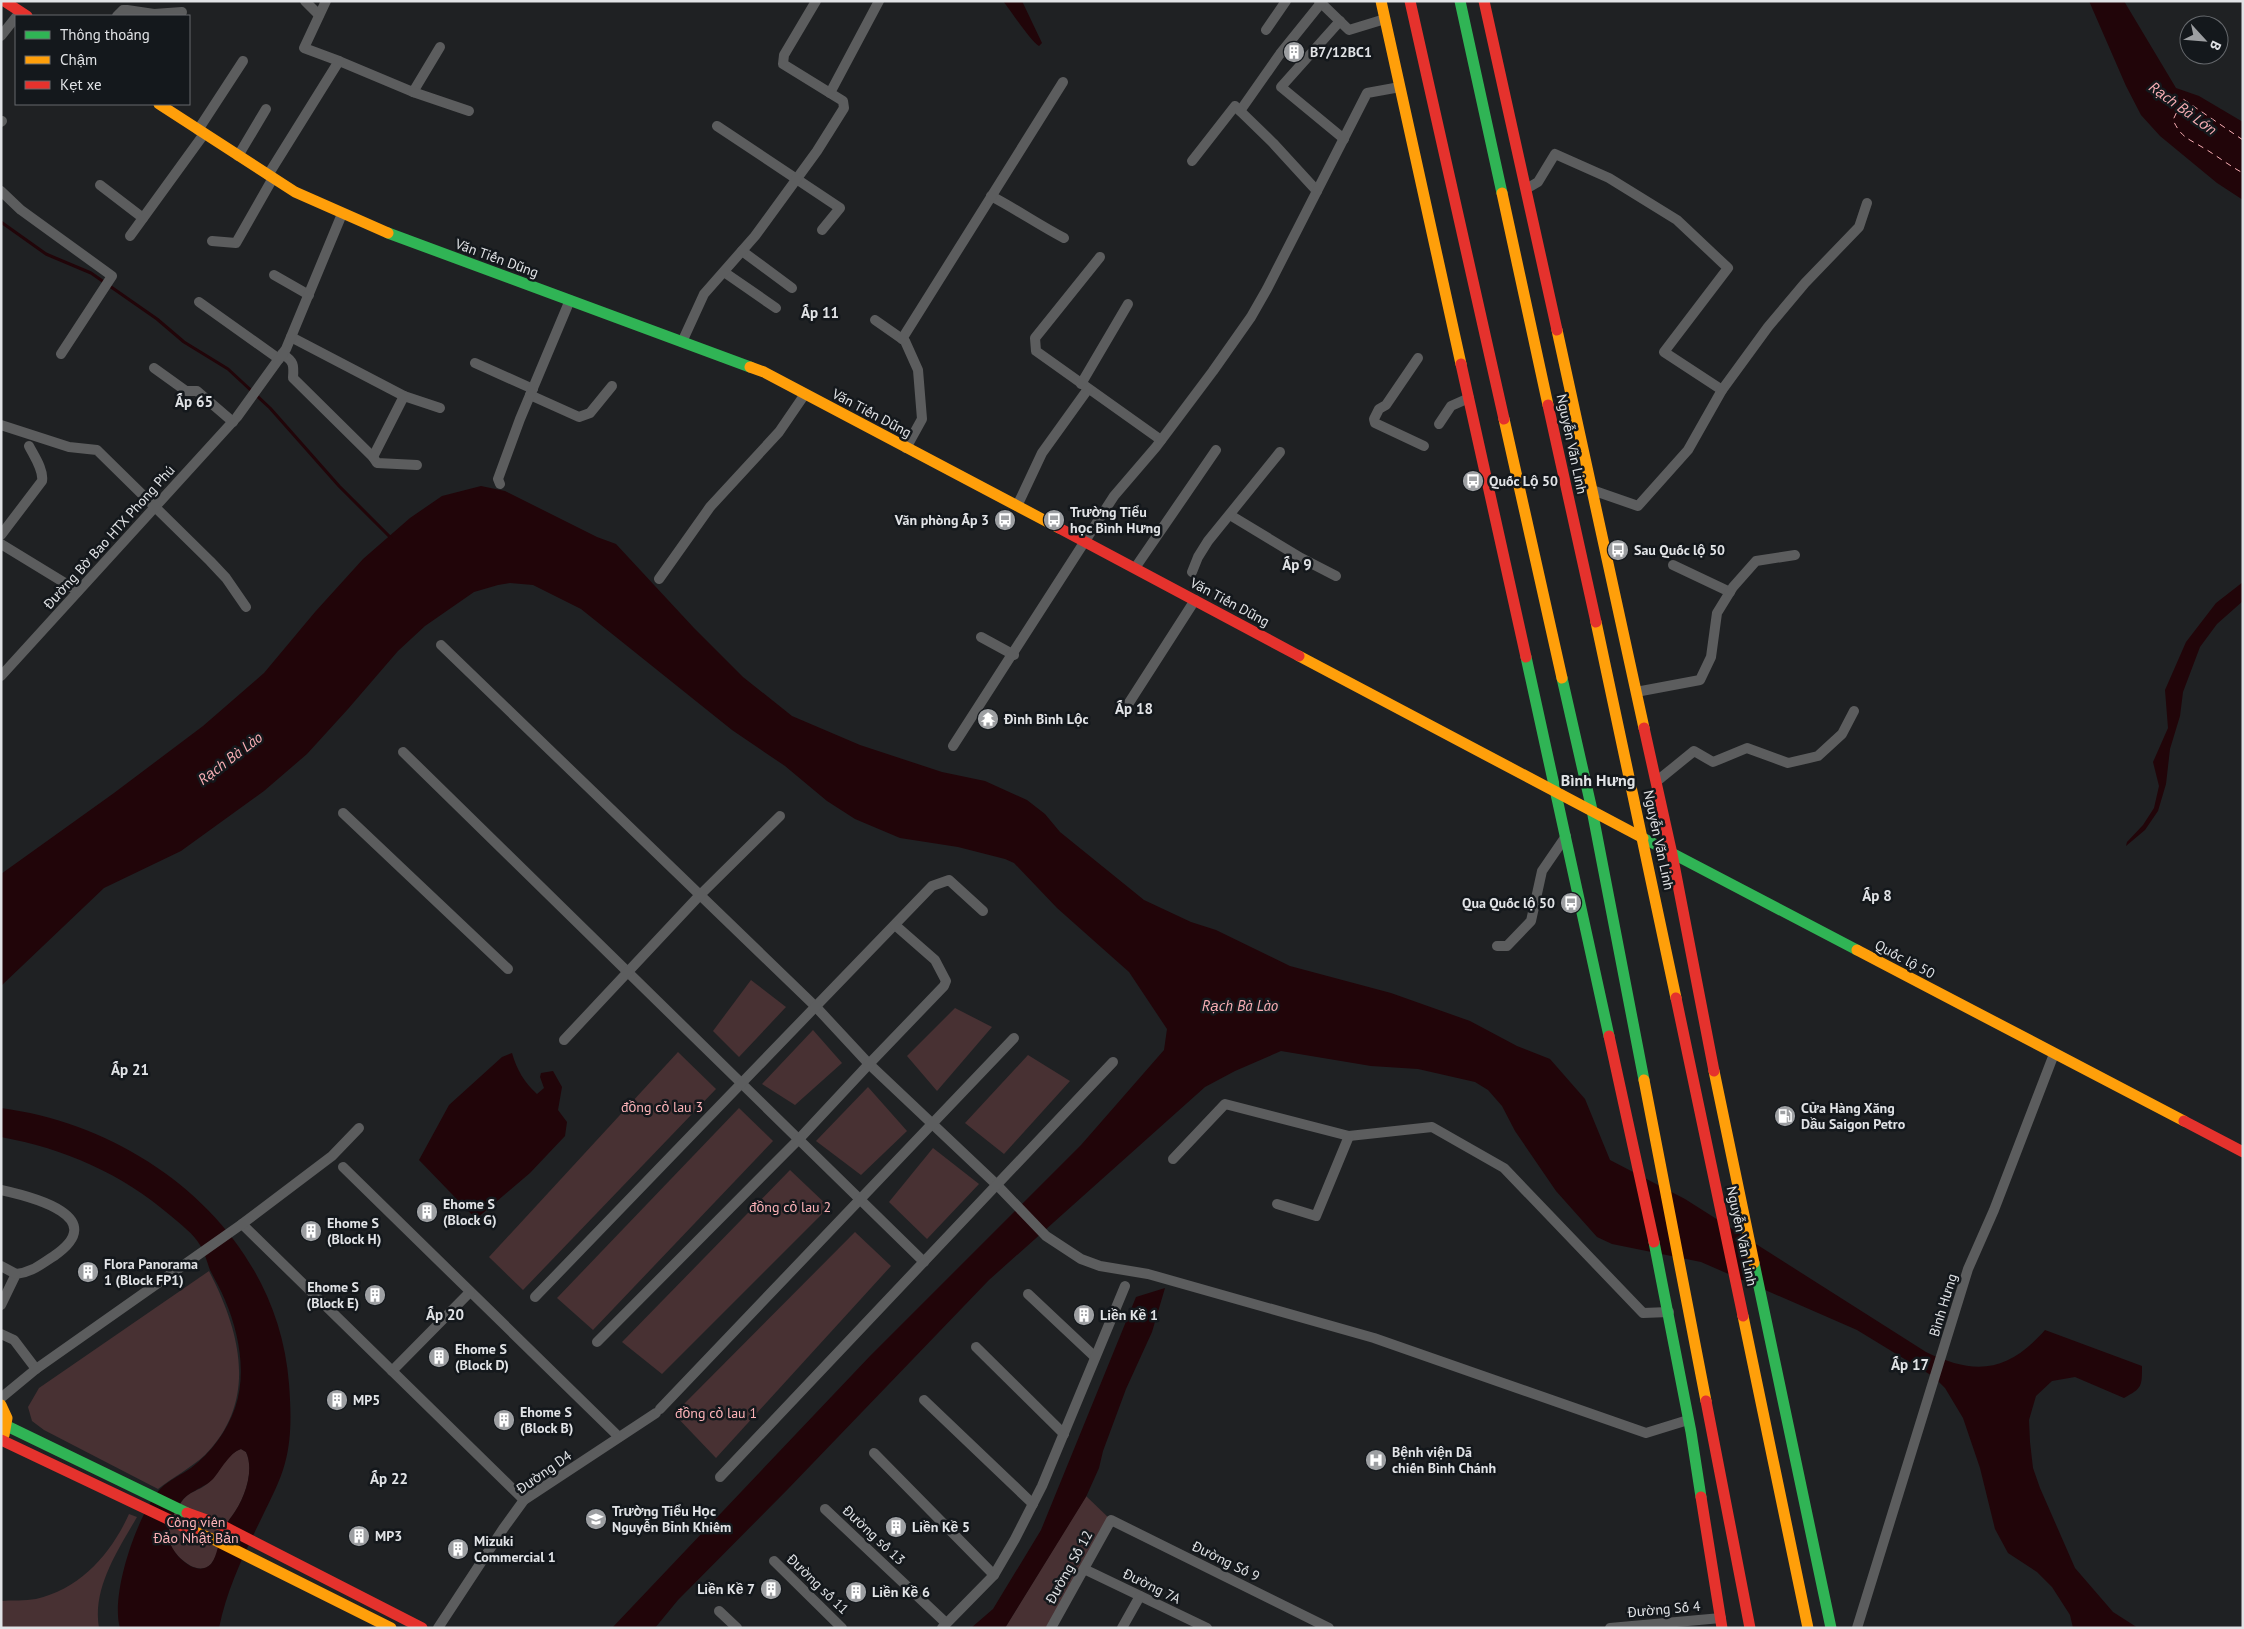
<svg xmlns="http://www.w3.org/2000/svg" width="2244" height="1629" viewBox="0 0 2244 1629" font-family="'PT Sans',sans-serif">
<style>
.green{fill:#483133}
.water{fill:#210509;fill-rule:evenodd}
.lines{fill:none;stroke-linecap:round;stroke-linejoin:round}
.stream{stroke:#210509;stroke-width:3}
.ferry{stroke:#f8aeb4;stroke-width:1;stroke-dasharray:6 5;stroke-linecap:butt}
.street{stroke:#5c5d5e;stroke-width:10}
.fast{stroke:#30b455;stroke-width:11}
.slow{stroke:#ff9f0a;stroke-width:11}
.jam{stroke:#e5322d;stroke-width:11}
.labels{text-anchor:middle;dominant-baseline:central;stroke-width:5;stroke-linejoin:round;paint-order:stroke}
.poi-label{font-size:14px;font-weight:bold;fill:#e1e3e6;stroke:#14181c;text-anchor:start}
.street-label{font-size:14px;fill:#e1e3e6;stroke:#14181c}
.park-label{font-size:14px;fill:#fcb2b7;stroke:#14181c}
.water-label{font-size:15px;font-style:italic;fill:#f8aeb4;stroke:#14181c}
.neighbourhood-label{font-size:15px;font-weight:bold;fill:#e1e3e6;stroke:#14181c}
.quarter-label{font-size:16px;font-weight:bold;fill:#e1e3e6;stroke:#14181c}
</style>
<rect width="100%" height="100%" fill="#1f2123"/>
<g class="green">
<polygon points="751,980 786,1007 739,1057 713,1031"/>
<polygon points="955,1008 992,1027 937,1091 907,1056"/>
<polygon points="813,1030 842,1063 795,1105 762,1084"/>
<polygon points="678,1052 716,1089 523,1290 489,1257"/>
<polygon points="1028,1055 1070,1081 1004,1154 965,1123"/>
<polygon points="868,1087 907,1131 861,1175 816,1141"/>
<polygon points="739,1108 773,1141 593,1330 557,1298"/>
<polygon points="933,1148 979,1184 927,1239 889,1202"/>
<polygon points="790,1170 829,1207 662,1374 622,1342"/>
<polygon points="855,1232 891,1266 716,1458 674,1414"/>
<path d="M209,1271C240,1331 259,1400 205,1455C191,1468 173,1477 158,1489L44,1430L32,1421L28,1407L39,1388Z"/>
<path d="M241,1449L246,1452C255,1471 244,1500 232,1516C222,1529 222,1551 211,1564C198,1578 174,1556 170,1543C166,1530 173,1511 182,1501C189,1491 199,1491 207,1484C219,1475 226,1454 241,1449Z"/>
<polygon points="1086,1496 1111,1520 1051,1628 1005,1628"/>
<path d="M129,1514L137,1517C118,1550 92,1588 99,1628H1V1601C12,1600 25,1601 36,1599C80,1589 111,1554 129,1514Z"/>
</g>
<g class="water">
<path d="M1003,1H1022L1042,43L1039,46C1031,42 1011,11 1003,1Z"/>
<polygon points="2089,1 2124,1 2176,88 2199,96 2243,122 2243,200 2217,183 2160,136 2141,115 2126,86"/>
<path d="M481,486L505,491L597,537L616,544L694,628L743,677L792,716L860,745L942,772L985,781L1027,800L1045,814L1060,832L1144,900L1191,922L1216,930L1290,966L1391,993L1470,1021L1517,1046L1550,1059L1585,1099L1610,1160L1685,1199L1926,1352C1976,1376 2008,1372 2045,1330L2142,1366C2142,1387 2142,1388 2124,1398L2075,1377L2052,1381L2036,1396L2029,1420L2030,1442L2033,1468L2040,1488L2075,1568L2113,1612L2138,1628H2073L2070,1615L2052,1587L2037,1572L2008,1553L1995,1529L1980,1468L1963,1418L1945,1388L1934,1377L1857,1330L1701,1262L1612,1244L1597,1237L1556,1191L1515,1131L1502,1106L1488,1090L1475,1082L1418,1069L1371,1066L1281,1051L1235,1071L1205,1087L989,1280L788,1489L678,1600L655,1628H612L870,1356L1081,1145L1164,1050L1167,1029L1129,972L1057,908L1014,863L1005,859L958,847L900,838L855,819L827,801L785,766L732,730L581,609L533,585L510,583L498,585L474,592L425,626L398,651L348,709L307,754L264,791L181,851L104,888L1,986V874L114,793L203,726L264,673L315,612L363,559L410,518L442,496Z"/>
<polygon points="2243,582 2243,601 2217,624 2200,647 2183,692 2180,716 2170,749 2166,784 2158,811 2145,830 2126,846 2127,842 2143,825 2154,808 2159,786 2153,762 2168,728 2165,690 2186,642 2216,603"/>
<path d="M512,1053C517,1070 524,1082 537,1094L544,1088L540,1077L541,1073L553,1071L562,1087L558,1110L567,1122L565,1136L530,1173L476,1219L419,1160L449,1105L502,1057Z"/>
<path d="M1,1108C144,1127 278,1234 289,1384C291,1410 292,1438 285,1463C280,1482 271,1498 263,1515C245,1552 227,1588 219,1628H120C110,1595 137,1515 160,1489C169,1480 181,1475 191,1468C211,1453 227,1431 235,1408C247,1373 239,1333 225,1300C221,1290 215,1280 210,1270C207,1262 205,1253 200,1245C194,1234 180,1224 171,1216C121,1173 65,1149 1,1137ZM241,1449L246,1452C255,1471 244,1500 232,1516C228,1521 225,1525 222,1532C218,1542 218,1555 211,1564C197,1579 171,1554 169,1539C167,1527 173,1514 180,1504C187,1491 203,1489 213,1479C221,1470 229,1453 241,1449Z"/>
<polygon points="1165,1288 1152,1332 1126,1389 1103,1451 1099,1468 1086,1497 1005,1628 971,1628 993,1609 1041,1530 1136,1297"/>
</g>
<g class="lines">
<polyline class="stream" points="1,222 46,254 91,273 157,319 184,342 228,369 270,408 339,486 391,538"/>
<path class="ferry" d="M2243,140L2183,99L2173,120C2181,137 2187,138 2202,147C2216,155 2228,165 2243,173"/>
<g class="street">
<polyline points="305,1 319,15"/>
<polyline points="816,1 784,55 783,64 830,93"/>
<polyline points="1319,1 1349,30 1385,19"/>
<polyline points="117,16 123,10 127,10 154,14 182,12"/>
<polyline points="1340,21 1281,87 1344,139"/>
<polyline points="1266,30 1286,1"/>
<polyline points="1,36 16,17"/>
<polyline points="339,61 413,92 440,47"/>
<polyline points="413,92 469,111"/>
<polyline points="1240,111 1280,54 1321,3"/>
<polyline points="1,122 2,121"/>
<polyline points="717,126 840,208 822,230"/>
<polyline points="198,130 243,61"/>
<polyline points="238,156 266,109"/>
<polyline points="1192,161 1235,106 1273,143 1317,191"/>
<polyline points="268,175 339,61 304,48 326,1"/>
<polyline points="100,185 143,218"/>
<polyline points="1526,189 1538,182 1555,154 1609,178 1677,220 1728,268 1664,352 1722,390"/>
<polyline points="1,191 21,210 112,276 61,354"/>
<path d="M991,196C1016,209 1039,225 1064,238"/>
<polyline points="130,236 204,134"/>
<polyline points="212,241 236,243 273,178"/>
<polyline points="742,251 792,288"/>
<polyline points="1100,257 1035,338 1036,351 1161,440"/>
<polyline points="724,272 776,308"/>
<polyline points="274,275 309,295"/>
<polyline points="199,302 279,359"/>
<polyline points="875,320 905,341 918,370 922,419 906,448"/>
<polyline points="291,337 404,396"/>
<polyline points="902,339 1063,82"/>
<polyline points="682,342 704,294 755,236 817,151 844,108 843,101 830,93 879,1"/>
<path d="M282,354C294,361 294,365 293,378L373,457L377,463L417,465"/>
<polyline points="1418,358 1386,405 1379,409 1374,419 1375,423 1424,446"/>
<polyline points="475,363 533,389"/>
<polyline points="154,368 186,391 197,391 233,422"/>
<polyline points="1081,384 1128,304"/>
<polyline points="530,395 579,417 590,413 612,386"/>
<polyline points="1439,424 1451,406 1469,398"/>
<polyline points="1,425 69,447 97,450 210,561 226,578 246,607"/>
<polyline points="373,457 404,396 440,408"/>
<polyline points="500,484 498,479 520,419 570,300"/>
<polyline points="1592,490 1638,506 1688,450 1722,390 1768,327 1805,283 1859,227 1867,203"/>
<polyline points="1017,506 1042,453 1088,389"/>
<polyline points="1230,515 1301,558 1336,576"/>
<path d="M1,535L42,481C44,470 34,456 29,446"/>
<polyline points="1,544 78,591"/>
<polyline points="1673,565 1730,592"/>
<polyline points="1135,568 1216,450"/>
<polyline points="1192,572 1198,557 1208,541 1280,452"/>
<polyline points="659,579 710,507 779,432 805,394"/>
<polyline points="981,637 1014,655"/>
<polyline points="441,645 816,1007 869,1064 997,1185 1046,1236 1081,1259 1100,1266 1148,1274 1374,1338 1646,1433 1688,1420"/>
<polyline points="1,676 237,417 286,349 342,214"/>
<polyline points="1636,692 1700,680 1711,657 1717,613 1733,587 1756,561 1795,555"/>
<polyline points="1125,709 1195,600"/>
<polyline points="953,746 1114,496 1156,447 1213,371 1251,317 1267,289 1367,93 1400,87"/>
<polyline points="403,752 924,1262"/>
<polyline points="1657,781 1694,751 1713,762 1747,748 1788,763 1818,756 1842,734 1854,711"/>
<polyline points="343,813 508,969"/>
<polyline points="1497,946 1507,946 1531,921 1542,871 1566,836"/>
<polyline points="564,1040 699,896 780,816"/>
<polyline points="1173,1159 1225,1104 1349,1136 1432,1127 1504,1168 1643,1313 1669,1312"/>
<polyline points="343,1167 619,1437"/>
<path d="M1,1190C33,1197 111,1217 54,1256C41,1264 31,1273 16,1274L1,1305"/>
<polyline points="1277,1204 1316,1216 1349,1136"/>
<polyline points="242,1224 524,1500"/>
<polyline points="1,1266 16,1274"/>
<polyline points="1028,1294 1095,1357"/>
<polyline points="535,1297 932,886 949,880 983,911"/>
<polyline points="1,1334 14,1340 36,1369"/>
<polyline points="597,1342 799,1139 869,1064 944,986 946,981 935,960 895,925"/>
<polyline points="976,1347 1064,1434"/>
<polyline points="392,1371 470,1292"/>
<polyline points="1,1398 36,1369 242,1224 332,1156 359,1128"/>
<polyline points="924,1400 1033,1504"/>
<polyline points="660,1409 1014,1038"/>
<polyline points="874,1453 994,1575"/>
<polyline points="720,1477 1113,1062"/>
<polyline points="825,1509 946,1623"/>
<polyline points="774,1561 842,1628"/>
<polyline points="1084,1569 1207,1628"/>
<polyline points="719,1611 737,1628"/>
<polyline points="438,1628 503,1529 524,1500 656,1413"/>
<polyline points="942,1628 994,1575 1015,1539 1042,1486 1125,1286"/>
<polyline points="1051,1628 1111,1520 1329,1628"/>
<polyline points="1122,1628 1140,1596"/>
<polyline points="1610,1628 1721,1618"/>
<polyline points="1857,1628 1968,1269 1994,1210 2054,1054"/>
</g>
<g class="fast">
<polyline points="1460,1 1502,193"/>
<polyline points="388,233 750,367"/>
<polyline points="1526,657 1609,1036"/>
<polyline points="1562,678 1592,810 1644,1080"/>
<polyline points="1643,838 1857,950"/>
<polyline points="1654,1242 1691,1432 1701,1497"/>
<polyline points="1754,1263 1831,1628"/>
<polyline points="7,1426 187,1513"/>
</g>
<g class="slow">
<polyline points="1381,1 1461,364"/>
<polyline points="159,104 295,192 388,233"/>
<polyline points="1502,193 1548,405"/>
<polyline points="1557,330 1644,728"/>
<polyline points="750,367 764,372 1059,528"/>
<polyline points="1504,419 1562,678"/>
<polyline points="1596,622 1676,998"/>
<polyline points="1299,656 1643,838"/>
<polyline points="1857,950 2184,1121"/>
<polyline points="1714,1071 1754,1263"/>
<polyline points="1644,1080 1706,1401"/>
<polyline points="1743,1316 1808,1628"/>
<polyline points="1,1405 7,1418 4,1435"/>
<polyline points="193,1531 217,1541 391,1628"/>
</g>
<g class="jam">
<polyline points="4,1 27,16"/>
<polyline points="1410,1 1504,419"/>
<polyline points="1484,1 1557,330"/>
<polyline points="1461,364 1526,657"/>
<polyline points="1548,405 1596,622"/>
<polyline points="1059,528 1299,656"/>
<polyline points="1644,728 1672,854 1714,1071"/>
<polyline points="1676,998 1743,1316"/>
<polyline points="1609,1036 1654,1242"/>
<polyline points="2184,1121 2243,1152"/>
<polyline points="1706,1401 1750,1628"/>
<polyline points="1,1440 193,1531"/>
<polyline points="1701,1497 1722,1628"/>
<polyline points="187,1513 223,1526 422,1628"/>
</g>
</g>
<defs>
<g id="building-disc" transform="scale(1.125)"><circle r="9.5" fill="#9d9fa2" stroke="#14181c"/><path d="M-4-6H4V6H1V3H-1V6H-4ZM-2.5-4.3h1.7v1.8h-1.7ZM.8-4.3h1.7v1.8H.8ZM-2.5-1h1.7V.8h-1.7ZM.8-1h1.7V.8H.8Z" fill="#fff"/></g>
<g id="bus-disc" transform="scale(1.125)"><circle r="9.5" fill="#9d9fa2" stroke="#14181c"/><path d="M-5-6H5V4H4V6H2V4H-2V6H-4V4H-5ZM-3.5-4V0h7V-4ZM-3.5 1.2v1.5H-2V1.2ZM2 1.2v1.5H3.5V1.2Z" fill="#fff"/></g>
<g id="temple-disc" transform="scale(1.125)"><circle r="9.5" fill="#9d9fa2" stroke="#14181c"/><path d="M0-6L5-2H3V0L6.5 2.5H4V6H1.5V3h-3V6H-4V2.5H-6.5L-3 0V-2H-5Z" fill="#fff"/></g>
<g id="fuel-disc" transform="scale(1.125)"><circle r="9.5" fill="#9d9fa2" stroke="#14181c"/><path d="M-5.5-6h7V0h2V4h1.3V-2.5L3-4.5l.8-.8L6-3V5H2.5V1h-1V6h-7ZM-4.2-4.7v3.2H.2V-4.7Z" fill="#fff"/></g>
<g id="hospital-disc" transform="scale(1.125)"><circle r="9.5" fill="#9d9fa2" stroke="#14181c"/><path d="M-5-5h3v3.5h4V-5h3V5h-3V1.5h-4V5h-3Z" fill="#fff"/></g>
<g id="school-disc" transform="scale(1.125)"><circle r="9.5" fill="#9d9fa2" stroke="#14181c"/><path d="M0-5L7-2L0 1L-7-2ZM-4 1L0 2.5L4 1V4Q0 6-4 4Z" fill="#fff"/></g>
</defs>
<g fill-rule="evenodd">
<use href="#building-disc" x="1294" y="52"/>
<use href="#bus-disc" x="1473" y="481"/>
<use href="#bus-disc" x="1005" y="520"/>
<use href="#bus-disc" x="1054" y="520"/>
<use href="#bus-disc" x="1618" y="550"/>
<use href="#temple-disc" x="988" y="719"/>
<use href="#bus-disc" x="1571" y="903"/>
<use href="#fuel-disc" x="1785" y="1116"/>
<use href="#building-disc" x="427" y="1212"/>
<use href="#building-disc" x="311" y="1231"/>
<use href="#building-disc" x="88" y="1272"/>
<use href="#building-disc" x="375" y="1295"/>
<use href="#building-disc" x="1084" y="1315"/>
<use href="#building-disc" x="439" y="1357"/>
<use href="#building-disc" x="337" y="1400"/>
<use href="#building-disc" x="504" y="1420"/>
<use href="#hospital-disc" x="1376" y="1460"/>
<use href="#school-disc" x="596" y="1519"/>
<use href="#building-disc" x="896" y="1527"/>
<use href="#building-disc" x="359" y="1536"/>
<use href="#building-disc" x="458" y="1549"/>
<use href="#building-disc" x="771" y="1589"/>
<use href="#building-disc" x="856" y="1592"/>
</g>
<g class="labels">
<g class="poi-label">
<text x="1310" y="52">B7/12BC1</text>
<text x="1489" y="481">Quốc Lộ 50</text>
<text x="1070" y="512">Trường Tiểu<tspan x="1070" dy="16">học Bình Hưng</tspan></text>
<text x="989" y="520" text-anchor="end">Văn phòng Ấp 3</text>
<text x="1634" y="550">Sau Quốc lộ 50</text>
<text x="1004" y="719">Đình Bình Lộc</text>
<text x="1555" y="903" text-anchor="end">Qua Quốc lộ 50</text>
<text x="1801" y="1108">Cửa Hàng Xăng<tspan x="1801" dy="16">Dầu Saigon Petro</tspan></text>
<text x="443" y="1204">Ehome S<tspan x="443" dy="16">(Block G)</tspan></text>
<text x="327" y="1223">Ehome S<tspan x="327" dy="16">(Block H)</tspan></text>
<text x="104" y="1264">Flora Panorama<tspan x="104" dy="16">1 (Block FP1)</tspan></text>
<text x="359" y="1287" text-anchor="end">Ehome S<tspan x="359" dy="16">(Block E)</tspan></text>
<text x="1100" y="1315">Liền Kề 1</text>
<text x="455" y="1349">Ehome S<tspan x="455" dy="16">(Block D)</tspan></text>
<text x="353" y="1400">MP5</text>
<text x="520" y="1412">Ehome S<tspan x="520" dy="16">(Block B)</tspan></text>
<text x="1392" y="1452">Bệnh viện Dã<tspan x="1392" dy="16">chiến Bình Chánh</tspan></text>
<text x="612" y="1511">Trường Tiểu Học<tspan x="612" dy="16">Nguyễn Bỉnh Khiêm</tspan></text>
<text x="912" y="1527">Liền Kề 5</text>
<text x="375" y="1536">MP3</text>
<text x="474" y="1541">Mizuki<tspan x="474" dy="16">Commercial 1</tspan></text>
<text x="755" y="1589" text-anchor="end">Liền Kề 7</text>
<text x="872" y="1592">Liền Kề 6</text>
</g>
<g class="street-label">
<text transform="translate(497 258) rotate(20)">Văn Tiến Dũng</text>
<text transform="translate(872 413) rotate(28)">Văn Tiến Dũng</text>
<text transform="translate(1572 444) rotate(78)">Nguyễn Văn Linh</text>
<text transform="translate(109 537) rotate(-48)">Đường Bờ Bao HTX Phong Phú</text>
<text transform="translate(1230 602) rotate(28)">Văn Tiến Dũng</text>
<text transform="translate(1659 840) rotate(78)">Nguyễn Văn Linh</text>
<text transform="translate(1905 959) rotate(28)">Quốc lộ 50</text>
<text transform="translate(1742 1236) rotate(78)">Nguyễn Văn Linh</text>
<text transform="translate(1943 1305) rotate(-73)">Bình Hưng</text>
<text transform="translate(544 1472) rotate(-35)">Đường D4</text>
<text transform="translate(874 1535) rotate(43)">Đường số 13</text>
<text transform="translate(1226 1561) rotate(26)">Đường Số 9</text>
<text transform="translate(1069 1567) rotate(-61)">Đường Số 12</text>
<text transform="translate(818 1584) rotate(44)">Đường số 11</text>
<text transform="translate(1152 1586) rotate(26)">Đường 7A</text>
<text transform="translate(1664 1609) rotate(-5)">Đường Số 4</text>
</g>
<g class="park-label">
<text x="662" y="1107">đồng cỏ lau 3</text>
<text x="790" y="1207">đồng cỏ lau 2</text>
<text x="716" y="1413">đồng cỏ lau 1</text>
<text x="196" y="1522">Công viên<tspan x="196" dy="16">Đảo Nhật Bản</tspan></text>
</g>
<g class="water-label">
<text transform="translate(2183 108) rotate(36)">Rạch Bà Lớn</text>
<text transform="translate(230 758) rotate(-37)">Rạch Bà Lào</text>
<text x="1240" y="1005">Rạch Bà Lào</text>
</g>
<g class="neighbourhood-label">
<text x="820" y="312">Ấp 11</text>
<text x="194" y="401">Ấp 65</text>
<text x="1297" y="564">Ấp 9</text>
<text x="1134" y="708">Ấp 18</text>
<text x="1877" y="895">Ấp 8</text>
<text x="130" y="1069">Ấp 21</text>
<text x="445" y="1314">Ấp 20</text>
<text x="1910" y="1364">Ấp 17</text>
<text x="389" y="1478">Ấp 22</text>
</g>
<g class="quarter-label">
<text x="1598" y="780">Bình Hưng</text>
</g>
</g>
<rect width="2244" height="1629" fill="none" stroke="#e1e3e6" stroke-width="5"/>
<rect x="15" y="15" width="175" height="90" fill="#14181c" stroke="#66696d"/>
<rect x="25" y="31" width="25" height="8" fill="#30b455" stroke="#66696d"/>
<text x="60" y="40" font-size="15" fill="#e1e3e6">Thông thoáng</text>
<rect x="25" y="56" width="25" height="8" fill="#ff9f0a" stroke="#66696d"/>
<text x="60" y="65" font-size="15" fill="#e1e3e6">Chậm</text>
<rect x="25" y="81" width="25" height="8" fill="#e5322d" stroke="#66696d"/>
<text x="60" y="90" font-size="15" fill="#e1e3e6">Kẹt xe</text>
<g transform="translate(2204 40) rotate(116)"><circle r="24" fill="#14181c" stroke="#66696d"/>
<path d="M0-4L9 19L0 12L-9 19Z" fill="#9d9fa2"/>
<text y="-8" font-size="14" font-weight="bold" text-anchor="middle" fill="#e1e3e6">B</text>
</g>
</svg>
